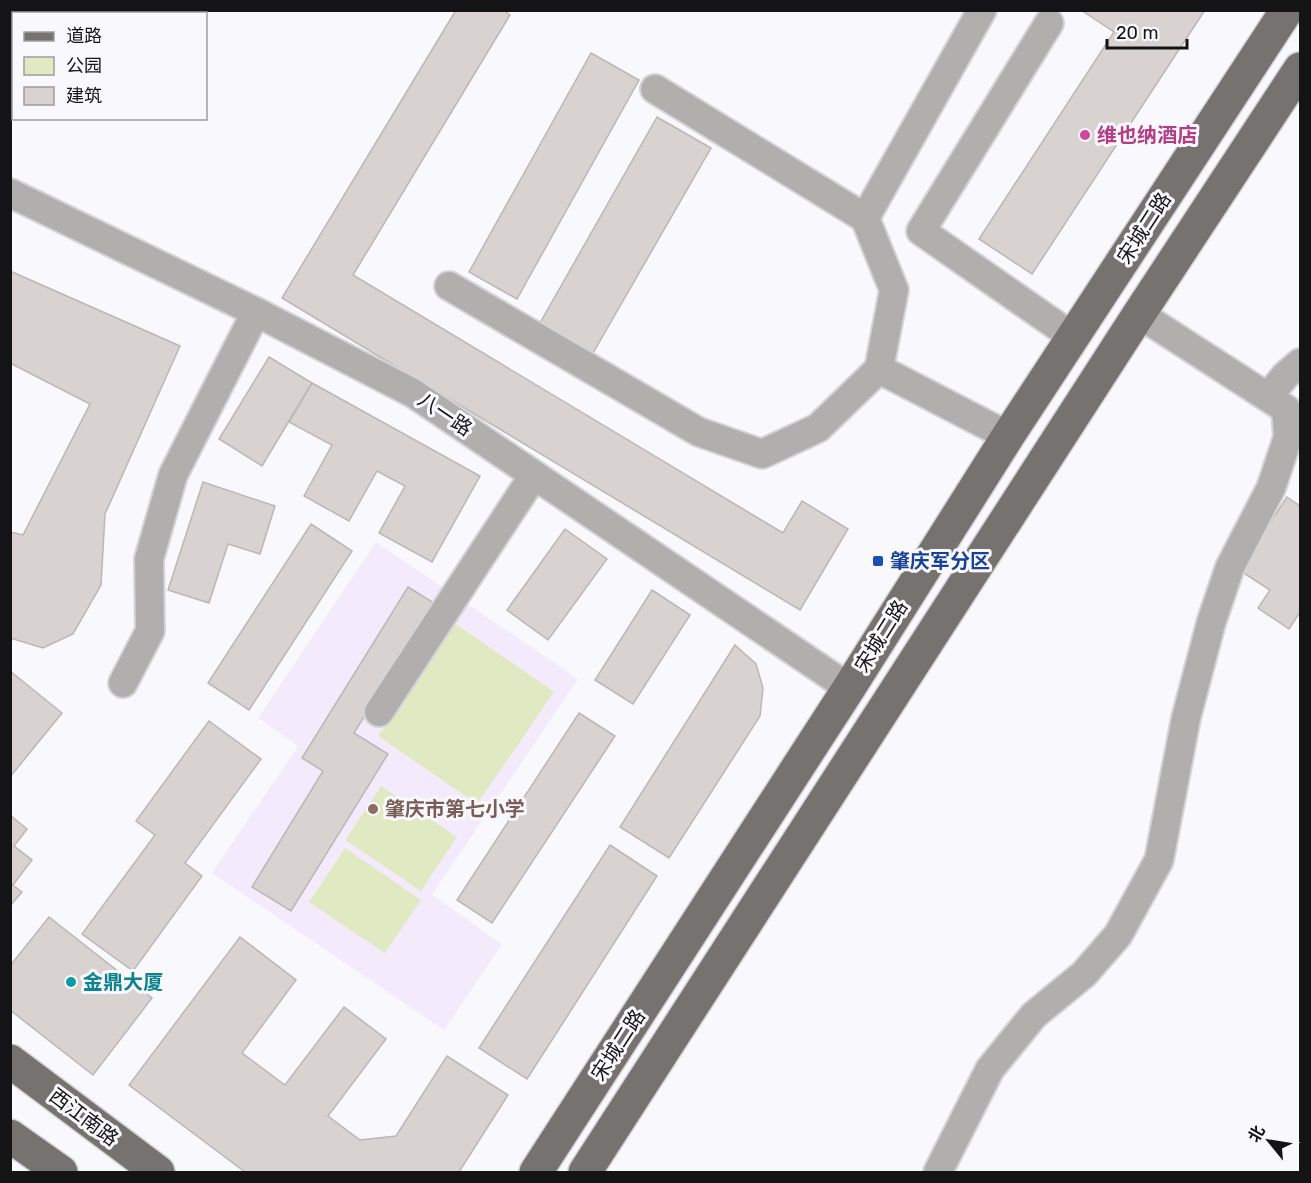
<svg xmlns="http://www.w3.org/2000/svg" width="1311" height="1183" viewBox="0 0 1311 1183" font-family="Rubik,'Noto Sans SC',sans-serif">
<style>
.education{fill:#f3ebfc}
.green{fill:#e1e9c3}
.building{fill:#d8d2d1;stroke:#bcb6b5;stroke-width:1.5}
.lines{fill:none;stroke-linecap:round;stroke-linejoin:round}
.minor-casing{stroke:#d4d4d8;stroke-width:32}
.major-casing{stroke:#d4d4d8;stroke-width:36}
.minor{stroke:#b1afae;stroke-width:28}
.major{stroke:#757270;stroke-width:33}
.hotel-dot{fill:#d1479c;stroke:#f9f8fd;stroke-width:2}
.transit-dot{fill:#1a4fb4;stroke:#f9f8fd;stroke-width:2}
.education-dot{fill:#8d6e63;stroke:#f9f8fd;stroke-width:2}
.culture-dot{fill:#0f9aa8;stroke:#f9f8fd;stroke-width:2}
.labels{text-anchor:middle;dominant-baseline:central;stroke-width:6;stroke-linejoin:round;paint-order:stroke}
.hotel-label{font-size:20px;font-weight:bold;fill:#b23c85;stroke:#f9f8fd;text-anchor:start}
.street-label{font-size:20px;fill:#141416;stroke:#f9f8fd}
.transit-label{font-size:20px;font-weight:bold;fill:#164399;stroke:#f9f8fd;text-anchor:start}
.education-label{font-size:20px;font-weight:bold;fill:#785e54;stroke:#f9f8fd;text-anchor:start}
.culture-label{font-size:20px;font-weight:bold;fill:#0d838f;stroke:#f9f8fd;text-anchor:start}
</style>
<rect width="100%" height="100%" fill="#f9f8fd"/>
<polygon class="education" points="376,542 578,679 432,895 502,944 444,1030 212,873 298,746 258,718"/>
<g class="green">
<polygon points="456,624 554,692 477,804 378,736"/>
<polygon points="381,786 457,837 421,891 345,840"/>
<polygon points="345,848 421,900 385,953 309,902"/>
</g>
<g class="building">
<polygon points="12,10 47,10 46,14 18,14"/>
<polygon points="456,10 503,10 510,15 353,275 783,533 802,501 848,529 800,610 282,298"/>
<polygon points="1081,10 1205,10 1032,274 979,239 1114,32"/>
<polygon points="591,53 639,80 517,299 469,272"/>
<polygon points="657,117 711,148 593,353 540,323"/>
<polygon points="10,271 180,346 105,514 101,585 73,634 43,648 10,638 10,532 23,535 90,404 10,363"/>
<polygon points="269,357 312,383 262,466 219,439"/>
<polygon points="312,383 480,476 432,562 379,533 405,486 377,471 349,521 304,496 332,445 289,422"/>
<polygon points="203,482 275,506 260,554 228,544 209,603 168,590"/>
<polygon points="1287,497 1300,506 1300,612 1289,629 1258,608 1270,590 1239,570"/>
<polygon points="311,524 352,551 249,710 208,683"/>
<polygon points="565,529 607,559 548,640 507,610"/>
<polygon points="408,587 434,603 354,733 388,754 291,911 252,887 323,771 302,758"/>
<polygon points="652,590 690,615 633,704 595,680"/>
<polygon points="735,645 756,664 763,688 760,716 669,858 620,827"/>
<polygon points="10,671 62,713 10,777"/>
<polygon points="579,713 615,736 492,923 457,900"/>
<polygon points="209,721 261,759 185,863 202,876 133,971 82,934 155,835 136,821"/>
<polygon points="10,815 27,829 14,846 32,860 13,885 10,883"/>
<polygon points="610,845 657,876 527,1079 479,1048"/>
<polygon points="10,883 22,892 10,906"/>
<polygon points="49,917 152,998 93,1075 10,1010 10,966"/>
<polygon points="240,937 296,980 242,1053 285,1085 344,1007 386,1039 328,1116 360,1140 396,1136 447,1056 508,1095 459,1172 245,1172 129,1085"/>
</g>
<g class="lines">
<g class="minor-casing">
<g id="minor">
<polyline points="1049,23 921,231 1073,337"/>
<polyline points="10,193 256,312 413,393 849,688"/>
<polyline points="865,218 982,10"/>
<polyline points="449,286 699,432 762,454 818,428 879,369 894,290 865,218 655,89"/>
<polyline points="879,369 1008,436"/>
<polyline points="1268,397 1285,376 1300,363"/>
<polyline points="123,683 150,631 149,559 173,475 256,312"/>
<polyline points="379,712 534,475"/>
<polyline points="938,1172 990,1069 1034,1015 1084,974 1118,935 1159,860 1186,718 1211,623 1230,567 1271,488 1288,437 1286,409 1139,314"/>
</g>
</g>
<g class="major-casing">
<g id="major">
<polyline points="10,1061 158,1172"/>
<polyline points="10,1136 61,1172"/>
<polyline points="536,1172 849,688 1008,436 1287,10"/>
<polyline points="585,1172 1139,314 1300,69"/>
</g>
</g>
<use href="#minor" class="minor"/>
<use href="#major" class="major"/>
</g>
<circle class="hotel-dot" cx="1085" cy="135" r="6"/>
<rect class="transit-dot" x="872" y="555" width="12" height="12" rx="3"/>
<circle class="education-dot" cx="373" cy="809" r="6"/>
<circle class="culture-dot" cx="71" cy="982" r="6"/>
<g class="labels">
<g class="hotel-label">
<text x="1097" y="135">维也纳酒店</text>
</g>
<g class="street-label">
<text transform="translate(1144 228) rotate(-57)">宋城二路</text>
<text transform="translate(445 414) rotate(34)">八一路</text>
<text transform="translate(881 636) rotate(-58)">宋城二路</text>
<text transform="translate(618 1045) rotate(-57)">宋城二路</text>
<text transform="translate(84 1117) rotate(37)">西江南路</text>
</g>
<g class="transit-label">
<text x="890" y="561">肇庆军分区</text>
</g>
<g class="education-label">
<text x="385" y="809">肇庆市第七小学</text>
</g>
<g class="culture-label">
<text x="83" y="982">金鼎大厦</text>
</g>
</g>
<rect width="1311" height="1183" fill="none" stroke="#141416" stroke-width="24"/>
<rect x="12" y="12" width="195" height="108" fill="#f9f8fd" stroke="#9d9da1" stroke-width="1.5"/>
<rect x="24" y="32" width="30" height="9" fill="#757270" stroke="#9d9da1" stroke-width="1.5"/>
<text x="66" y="42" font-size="18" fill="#141416">道路</text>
<rect x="24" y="57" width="30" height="18" fill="#e1e9c3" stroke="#9d9da1" stroke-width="1.5"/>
<text x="66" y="72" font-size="18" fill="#141416">公园</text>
<rect x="24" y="87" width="30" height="18" fill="#d8d2d1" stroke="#9d9da1" stroke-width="1.5"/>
<text x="66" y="102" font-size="18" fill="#141416">建筑</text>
<g transform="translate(1269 1141) rotate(300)" stroke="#f9f8fd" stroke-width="4.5" paint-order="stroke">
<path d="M0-4.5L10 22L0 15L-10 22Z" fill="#141416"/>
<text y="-9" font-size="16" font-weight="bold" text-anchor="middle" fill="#141416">北</text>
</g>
<path d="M1107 39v9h80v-9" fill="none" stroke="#141416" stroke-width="3"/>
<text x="1116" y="39" font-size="18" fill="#141416" stroke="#f9f8fd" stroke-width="4.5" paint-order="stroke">20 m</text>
</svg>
